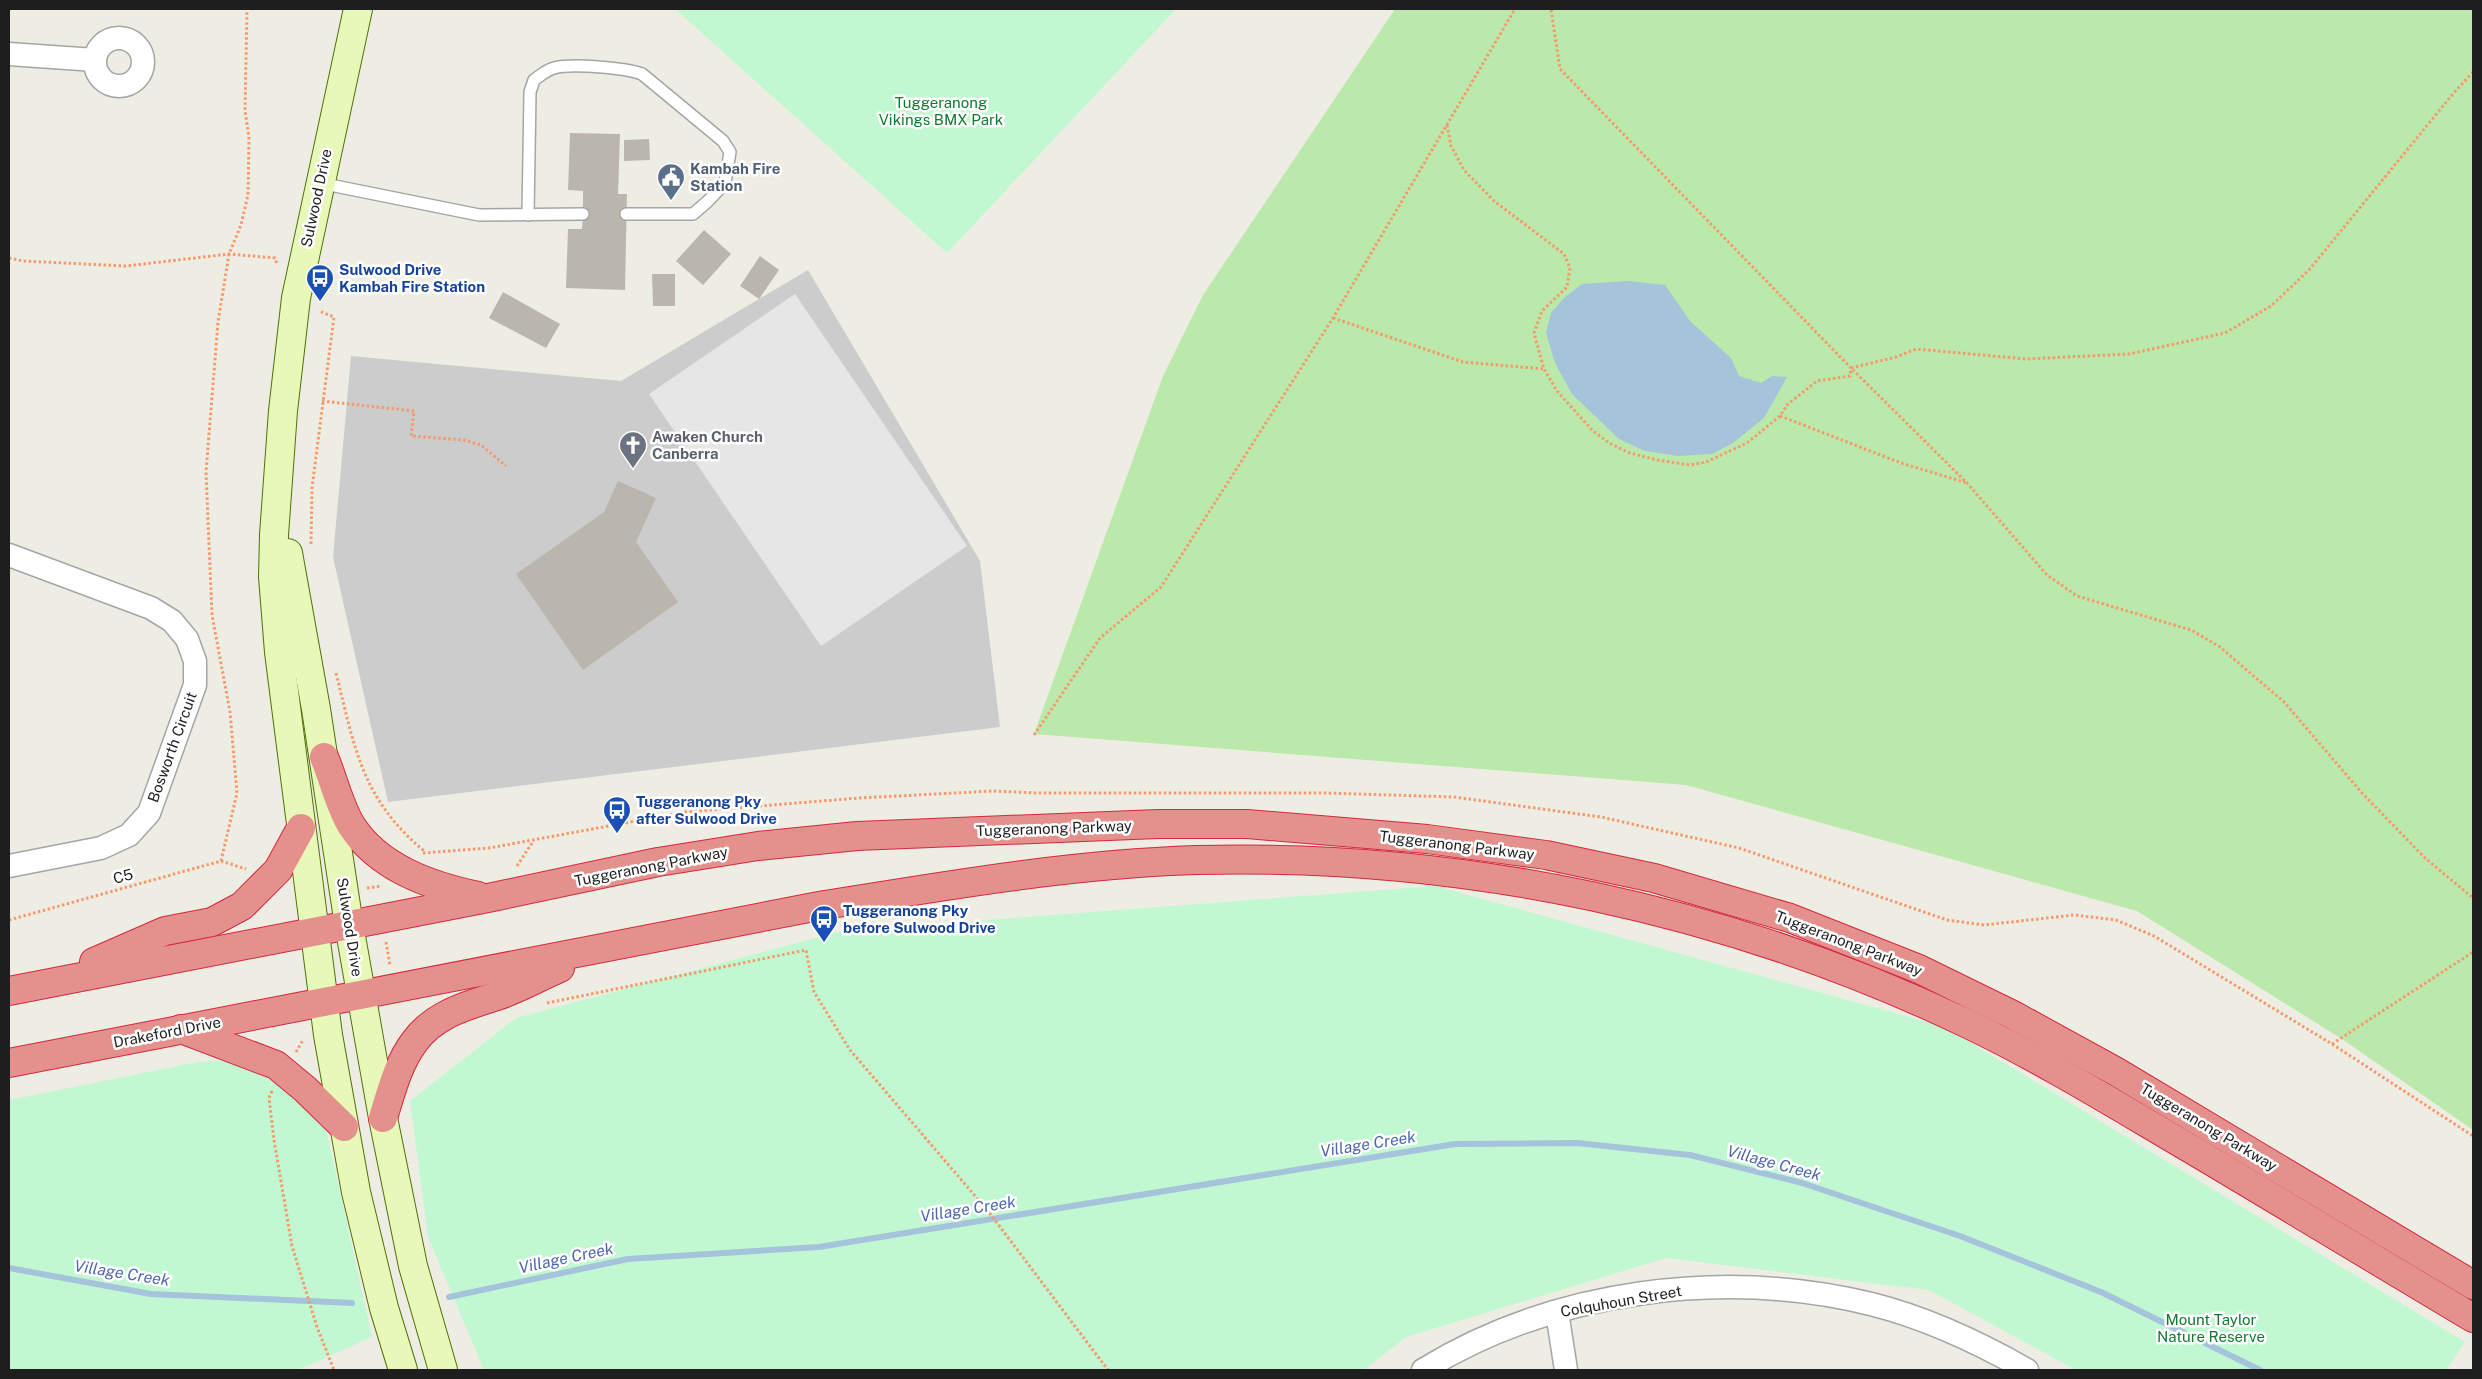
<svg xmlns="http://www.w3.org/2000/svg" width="2482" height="1379" viewBox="0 0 2482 1379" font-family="'Public Sans',sans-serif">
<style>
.religious{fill:#ccc}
.grass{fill:#bbe8ab}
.park{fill:#c1f8d2}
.parking{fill:#e6e6e6}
.water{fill:#a5c3db}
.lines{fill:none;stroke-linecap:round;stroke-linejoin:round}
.stream{stroke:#a5c3db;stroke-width:6}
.building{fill:#bbb6ad}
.lane-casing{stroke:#a5a5a5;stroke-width:14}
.street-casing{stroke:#a5a5a5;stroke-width:25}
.secondary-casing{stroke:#4f7208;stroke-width:30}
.highway-casing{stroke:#d5283e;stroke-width:30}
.path{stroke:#f6996d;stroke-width:3;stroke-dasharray:2.5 2.5;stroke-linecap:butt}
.lane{stroke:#fff;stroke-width:11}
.street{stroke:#fff;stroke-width:22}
.secondary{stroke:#e7f8b9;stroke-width:28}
.highway{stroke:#e4908d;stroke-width:28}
.labels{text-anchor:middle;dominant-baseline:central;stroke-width:5;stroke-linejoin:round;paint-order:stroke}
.park-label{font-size:15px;fill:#0e792f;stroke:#fff}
.service-label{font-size:15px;font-weight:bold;fill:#4e5e75;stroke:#fff;text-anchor:start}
.street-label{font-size:15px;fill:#1e1e1e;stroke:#fff}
.transit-label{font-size:15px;font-weight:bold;fill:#164399;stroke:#fff;text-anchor:start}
.worship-label{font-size:15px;font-weight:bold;fill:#5b616d;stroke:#fff;text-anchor:start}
.water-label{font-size:16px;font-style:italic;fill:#4d67ab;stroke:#fff}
</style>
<rect width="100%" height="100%" fill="#eeede4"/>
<polygon class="religious" points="808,270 980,561 1000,727 388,802 333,557 351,356 621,381"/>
<polygon class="grass" points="1395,9 2473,9 2473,1130 2342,1039 2137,911 1686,785 1034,734 1163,376 1203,295"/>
<g class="park">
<polygon points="675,9 1176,9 947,253"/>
<polygon points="1436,886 1945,1027 2465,1342 2446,1370 2076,1370 1929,1290 1666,1258 1406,1337 1364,1370 484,1370 428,1237 410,1101 516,1018 842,931"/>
<polygon points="231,1060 264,1068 308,1100 326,1129 372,1337 298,1370 9,1370 9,1100 198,1062"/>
</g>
<polygon class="parking" points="795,294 967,546 821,646 649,394"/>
<polygon class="water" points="1628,281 1665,285 1690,321 1731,358 1739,376 1761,383 1772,376 1787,377 1764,418 1733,443 1712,454 1678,456 1645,451 1619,439 1572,394 1555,363 1546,333 1551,313 1564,298 1582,284"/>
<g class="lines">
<g class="stream">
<polyline points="9,1268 151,1294 352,1303"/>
<polyline points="449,1297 628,1259 819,1247 1455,1144 1577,1143 1690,1155 1802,1183 1960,1236 2101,1292 2260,1370"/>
</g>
</g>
<g class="building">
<polygon points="570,133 620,134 618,194 627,194 625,290 566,288 568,229 582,229 583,214 583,191 568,190"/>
<polygon points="649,139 650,160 624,161 624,140"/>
<polygon points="704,230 731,254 703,285 676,261"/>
<polygon points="760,256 779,270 759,299 740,286"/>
<polygon points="652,274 675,274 675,306 653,306"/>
<polygon points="503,292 560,324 546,348 489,318"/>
<polygon points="618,481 656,498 636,542 678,602 583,670 516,574 604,512"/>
</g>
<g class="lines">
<g class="lane-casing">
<g id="lane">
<polyline points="320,183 479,215 583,214"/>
<path d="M528,215L530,92L534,80C540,76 546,70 554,68C571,63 626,68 642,74L723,141L730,152L725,183L707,202L693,214H626"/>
</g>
</g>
<g class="street-casing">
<g id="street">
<circle cx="119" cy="62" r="24"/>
<polyline points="9,54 95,60"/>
<polyline points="9,555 151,608 172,621 187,639 195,661 195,685 149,813 129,835 101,848 9,866"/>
<polyline points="1557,1312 1566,1370"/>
<path d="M1423,1370C1553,1290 1723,1268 1871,1304C1927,1318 1978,1342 2027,1370"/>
</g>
</g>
<g class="secondary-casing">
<g id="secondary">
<polyline points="358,9 296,298 283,411 274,535 273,577 279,652 328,1035 356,1192 384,1308 403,1370"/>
<polyline points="288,553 316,709 349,925 383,1118 413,1266 443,1370"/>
</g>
</g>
<g class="highway-casing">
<g id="highway">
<path d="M324,757C333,778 339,805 351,825C378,868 431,886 478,896"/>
<polyline points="94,962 165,931 212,922 242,906 278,870 301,828"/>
<polyline points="9,991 488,898 658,862 758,846 857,836 1158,824 1247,824 1427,839 1546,855 1654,878 1790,918 1919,969 2013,1015 2115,1071 2473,1285"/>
<polyline points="181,1029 276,1065 305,1089 344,1127"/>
<path d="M9,1063L819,906C943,886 1070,864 1196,860C1463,853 1728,909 1968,1024C2037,1057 2103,1097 2169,1136C2271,1196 2372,1258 2473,1318"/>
<path d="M383,1118C391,1092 398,1063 415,1041C435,1014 466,1006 497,996C518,989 539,977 560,968"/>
</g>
</g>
<g class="path">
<polyline points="2473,72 2452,95 2309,270 2271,306 2225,333 2129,354 2026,359 1916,349 1896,357 1851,368 1967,483 2047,575 2077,596 2191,630 2220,647 2284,702 2362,793 2425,858 2473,898"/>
<polyline points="1447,125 1451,146 1464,170 1494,201 1564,254 1570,268 1567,287 1542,311 1534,333 1544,369 1557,391 1592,430 1609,443 1630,453 1657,460 1690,465 1706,462 1747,443 1780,416 1788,404 1817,381 1850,376 1851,368 1560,69 1551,9"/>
<polyline points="9,258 23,261 126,266 229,254 275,258 277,264"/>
<polyline points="1333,318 1463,362 1544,369"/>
<polyline points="322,401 414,411 411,436 464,440 481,445 506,466"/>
<polyline points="1780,416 1901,463 1967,483"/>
<polyline points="311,544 312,488 334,317 319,311"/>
<path d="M336,673C355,748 361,798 424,851"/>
<polyline points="1034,735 1100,638 1161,587 1333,318 1515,9"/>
<polyline points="423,853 489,848 685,812 859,798 993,791 1035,793 1326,793 1454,797 1601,817 1739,848 1947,920 1984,925 2074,915 2116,920 2154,936 2332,1044 2473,1136"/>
<polyline points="221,861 237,793 230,712 212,615 206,472 218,322 229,254 241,225 248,195 249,137 245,111 247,9"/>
<polyline points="517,866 534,840"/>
<polyline points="367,888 381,886"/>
<polyline points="9,920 221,861 246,869"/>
<polyline points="386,942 390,965"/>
<polyline points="547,1003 806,950 814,992 850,1050 988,1211 1108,1370"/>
<polyline points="2332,1044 2473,952"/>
<polyline points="296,1052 303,1040"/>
<polyline points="272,1091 269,1098 274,1140 292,1246 317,1327 334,1370"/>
</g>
<use href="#lane" class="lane"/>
<use href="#street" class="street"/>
<use href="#secondary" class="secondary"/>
<use href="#highway" class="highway"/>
</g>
<defs>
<g id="civic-pin" transform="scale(1.4375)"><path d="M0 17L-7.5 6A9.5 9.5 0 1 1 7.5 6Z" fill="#5c6f8a" stroke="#fff"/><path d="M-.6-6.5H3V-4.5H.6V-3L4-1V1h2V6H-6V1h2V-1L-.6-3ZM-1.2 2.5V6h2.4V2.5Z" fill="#fff"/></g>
<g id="bus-pin" transform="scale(1.4375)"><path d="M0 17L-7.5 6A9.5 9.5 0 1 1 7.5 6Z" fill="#1a4fb4" stroke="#fff"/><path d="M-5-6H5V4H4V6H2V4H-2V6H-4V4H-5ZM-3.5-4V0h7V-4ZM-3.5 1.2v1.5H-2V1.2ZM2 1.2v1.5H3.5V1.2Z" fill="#fff"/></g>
<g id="church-pin" transform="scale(1.4375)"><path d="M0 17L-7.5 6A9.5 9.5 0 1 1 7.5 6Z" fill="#6b7280" stroke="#fff"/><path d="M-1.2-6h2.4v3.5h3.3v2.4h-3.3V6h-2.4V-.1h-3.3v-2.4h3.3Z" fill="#fff"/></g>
</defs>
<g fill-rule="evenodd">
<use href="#civic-pin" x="671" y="177"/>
<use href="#bus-pin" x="320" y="278"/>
<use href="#church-pin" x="633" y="445"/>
<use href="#bus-pin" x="617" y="810"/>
<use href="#bus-pin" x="824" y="919"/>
</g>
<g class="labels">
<g class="park-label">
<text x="941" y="102">Tuggeranong<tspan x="941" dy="17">Vikings BMX Park</tspan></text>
<text x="2211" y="1319">Mount Taylor<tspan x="2211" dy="17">Nature Reserve</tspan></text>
</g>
<g class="service-label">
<text x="690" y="168">Kambah Fire<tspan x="690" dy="17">Station</tspan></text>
</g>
<g class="street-label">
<text transform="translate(316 198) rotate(-78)">Sulwood Drive</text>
<text transform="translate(172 747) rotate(-70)">Bosworth Circuit</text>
<text transform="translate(1054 828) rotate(-2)">Tuggeranong Parkway</text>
<text transform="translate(1457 845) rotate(7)">Tuggeranong Parkway</text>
<text transform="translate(651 866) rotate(-11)">Tuggeranong Parkway</text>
<text transform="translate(123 876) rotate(-15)">C5</text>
<text transform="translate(350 927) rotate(81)">Sulwood Drive</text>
<text transform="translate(1849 943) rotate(21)">Tuggeranong Parkway</text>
<text transform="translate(167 1032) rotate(-11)">Drakeford Drive</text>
<text transform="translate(2209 1127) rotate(31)">Tuggeranong Parkway</text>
<text transform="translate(1621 1301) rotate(-10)">Colquhoun Street</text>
</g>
<g class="transit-label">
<text x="339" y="269">Sulwood Drive<tspan x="339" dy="17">Kambah Fire Station</tspan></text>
<text x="636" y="801">Tuggeranong Pky<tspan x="636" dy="17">after Sulwood Drive</tspan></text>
<text x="843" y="910">Tuggeranong Pky<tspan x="843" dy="17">before Sulwood Drive</tspan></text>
</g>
<g class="worship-label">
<text x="652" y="436">Awaken Church<tspan x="652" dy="17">Canberra</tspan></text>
</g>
<g class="water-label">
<text transform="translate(1368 1144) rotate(-9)">Village Creek</text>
<text transform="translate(1774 1163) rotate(15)">Village Creek</text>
<text transform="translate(968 1209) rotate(-9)">Village Creek</text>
<text transform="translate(566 1258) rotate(-12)">Village Creek</text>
<text transform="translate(122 1273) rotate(9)">Village Creek</text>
</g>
</g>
<rect width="2482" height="1379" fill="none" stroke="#1e1e1e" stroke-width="20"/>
</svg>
